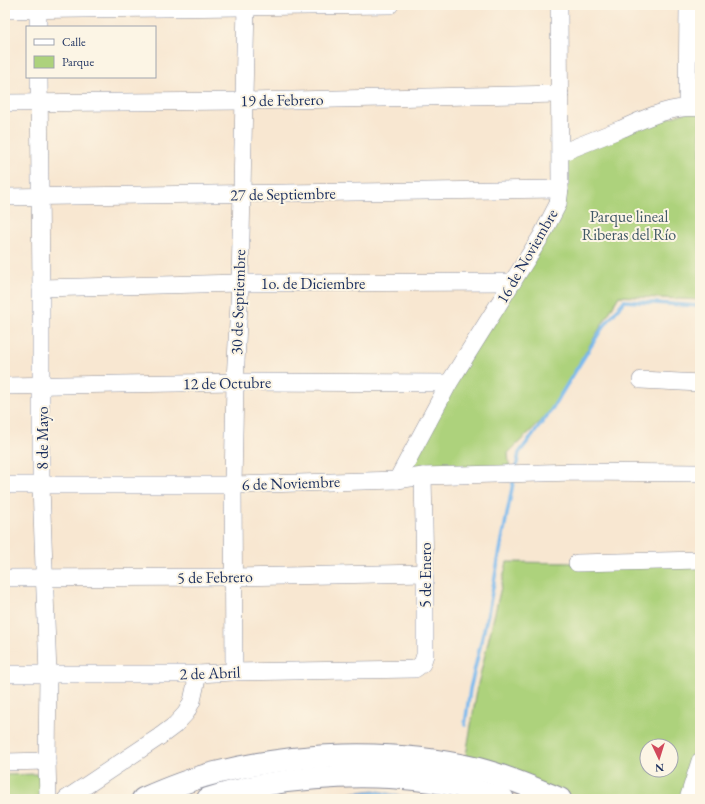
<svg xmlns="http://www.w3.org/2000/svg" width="705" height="804" viewBox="0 0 705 804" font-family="'EB Garamond',serif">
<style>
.green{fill:#add27c;stroke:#64806d;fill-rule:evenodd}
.water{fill:#7abaee;stroke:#4a74a6}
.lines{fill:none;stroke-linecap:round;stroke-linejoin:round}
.stream{stroke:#7abaee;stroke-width:3.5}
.minor-casing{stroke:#8a8b98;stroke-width:18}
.highway-casing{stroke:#8a8b98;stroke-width:24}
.minor{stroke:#fff;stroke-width:17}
.highway{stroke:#fff;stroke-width:22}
.labels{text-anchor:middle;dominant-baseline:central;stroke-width:4;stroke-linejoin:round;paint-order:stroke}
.street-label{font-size:16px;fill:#1b2f5e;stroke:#fcf5e5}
.park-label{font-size:16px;fill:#405866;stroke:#fcf5e5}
</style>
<rect width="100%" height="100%" fill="#fcf5e5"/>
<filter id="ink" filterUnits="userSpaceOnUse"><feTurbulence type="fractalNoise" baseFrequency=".025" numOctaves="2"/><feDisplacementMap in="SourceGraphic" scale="8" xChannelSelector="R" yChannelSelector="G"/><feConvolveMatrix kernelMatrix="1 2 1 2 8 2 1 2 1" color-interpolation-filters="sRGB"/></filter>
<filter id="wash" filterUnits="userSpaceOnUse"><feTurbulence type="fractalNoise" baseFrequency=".012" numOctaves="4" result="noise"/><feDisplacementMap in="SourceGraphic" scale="16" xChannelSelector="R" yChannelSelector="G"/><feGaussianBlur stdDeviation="0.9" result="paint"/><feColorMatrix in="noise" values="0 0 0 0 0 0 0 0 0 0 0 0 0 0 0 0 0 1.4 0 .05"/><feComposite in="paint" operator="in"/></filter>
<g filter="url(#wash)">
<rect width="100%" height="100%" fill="#f8e7d1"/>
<g class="green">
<polygon points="700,108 700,300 619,296 550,412 508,453 510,474 397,480 542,235 561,153"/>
<path d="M700,560V761L688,799H553L464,767L478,684L507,562L577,563ZM647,746H671V770H647Z"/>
<polygon points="36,774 41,777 42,799 5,799 5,775"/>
</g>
<polygon class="water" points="374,790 417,799 295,799"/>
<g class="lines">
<g class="stream">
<polyline points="516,468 519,453 550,412 601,330 624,301 700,306"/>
<polyline points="465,725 470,689 488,613 514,478"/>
</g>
</g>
</g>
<g filter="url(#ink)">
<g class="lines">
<g class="minor-casing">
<g id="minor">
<polyline points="38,5 38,27"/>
<polyline points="5,10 390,5"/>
<polyline points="39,77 41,288 41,486 48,674 47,761 48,799"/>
<polyline points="5,103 244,101 560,94"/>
<polyline points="687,107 688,5"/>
<path d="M561,153C581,145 601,137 621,129C646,118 672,105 700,108"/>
<polyline points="5,197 560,189"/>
<polyline points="41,288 240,283 513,282"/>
<polyline points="641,380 700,383"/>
<polyline points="5,386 235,382 449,383"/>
<polyline points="397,480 449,383 542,235 558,204 560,189 559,5"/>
<polyline points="5,485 233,485 397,480 423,476 576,472 700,473"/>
<polyline points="577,563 700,560"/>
<polyline points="5,578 233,577 425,573"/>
<polyline points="234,672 233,485 235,382 240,283 246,5"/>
<polyline points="5,674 198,674 234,672 415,669 422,664 425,655 425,573 423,476"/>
<polyline points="5,762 47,761"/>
<polyline points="66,799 159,737 175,725 186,713 192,701 198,674"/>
<polyline points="688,799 700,761"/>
</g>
</g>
<g class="highway-casing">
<g id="highway">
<path d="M143,799C166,789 188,780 211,774C297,752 391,748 478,769C506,776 533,788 560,799"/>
<path d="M208,799C287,773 390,769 471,789C482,792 493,796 503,799"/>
</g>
</g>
<use href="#minor" class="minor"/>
<use href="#highway" class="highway"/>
</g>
</g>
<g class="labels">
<g class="street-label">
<text transform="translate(282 100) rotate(-1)">19 de Febrero</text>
<text transform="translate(283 194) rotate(-1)">27 de Septiembre</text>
<text transform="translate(527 256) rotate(-60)">16 de Noviembre</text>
<text x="313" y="283">1o. de Diciembre</text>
<text transform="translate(238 302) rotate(-88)">30 de Septiembre</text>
<text transform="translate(227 383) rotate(-1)">12 de Octubre</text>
<text transform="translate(42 438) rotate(-90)">8 de Mayo</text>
<text transform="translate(291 483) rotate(-2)">6 de Noviembre</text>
<text transform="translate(425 575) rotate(-90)">5 de Enero</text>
<text transform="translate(215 577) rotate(-1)">5 de Febrero</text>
<text transform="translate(210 673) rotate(-2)">2 de Abril</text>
</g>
<g class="park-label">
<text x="629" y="216">Parque lineal<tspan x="629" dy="18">Riberas del Río</tspan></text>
</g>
</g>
<rect width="705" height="804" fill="none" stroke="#fcf5e5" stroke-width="20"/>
<rect x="26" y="26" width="130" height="52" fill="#fcf5e5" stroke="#a2a6af"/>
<rect x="34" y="39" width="20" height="6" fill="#ffffff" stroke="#a2a6af"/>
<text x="62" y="46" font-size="12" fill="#1b2f5e">Calle</text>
<rect x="34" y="56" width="20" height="12" fill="#add27c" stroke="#a2a6af"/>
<text x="62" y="66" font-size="12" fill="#1b2f5e">Parque</text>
<g transform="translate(659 758) rotate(176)"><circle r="19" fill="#fcf5e5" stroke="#a2a6af"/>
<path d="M0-3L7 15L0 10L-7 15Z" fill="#d1495b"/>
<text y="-6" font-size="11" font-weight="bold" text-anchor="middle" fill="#1b2f5e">N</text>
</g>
</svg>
